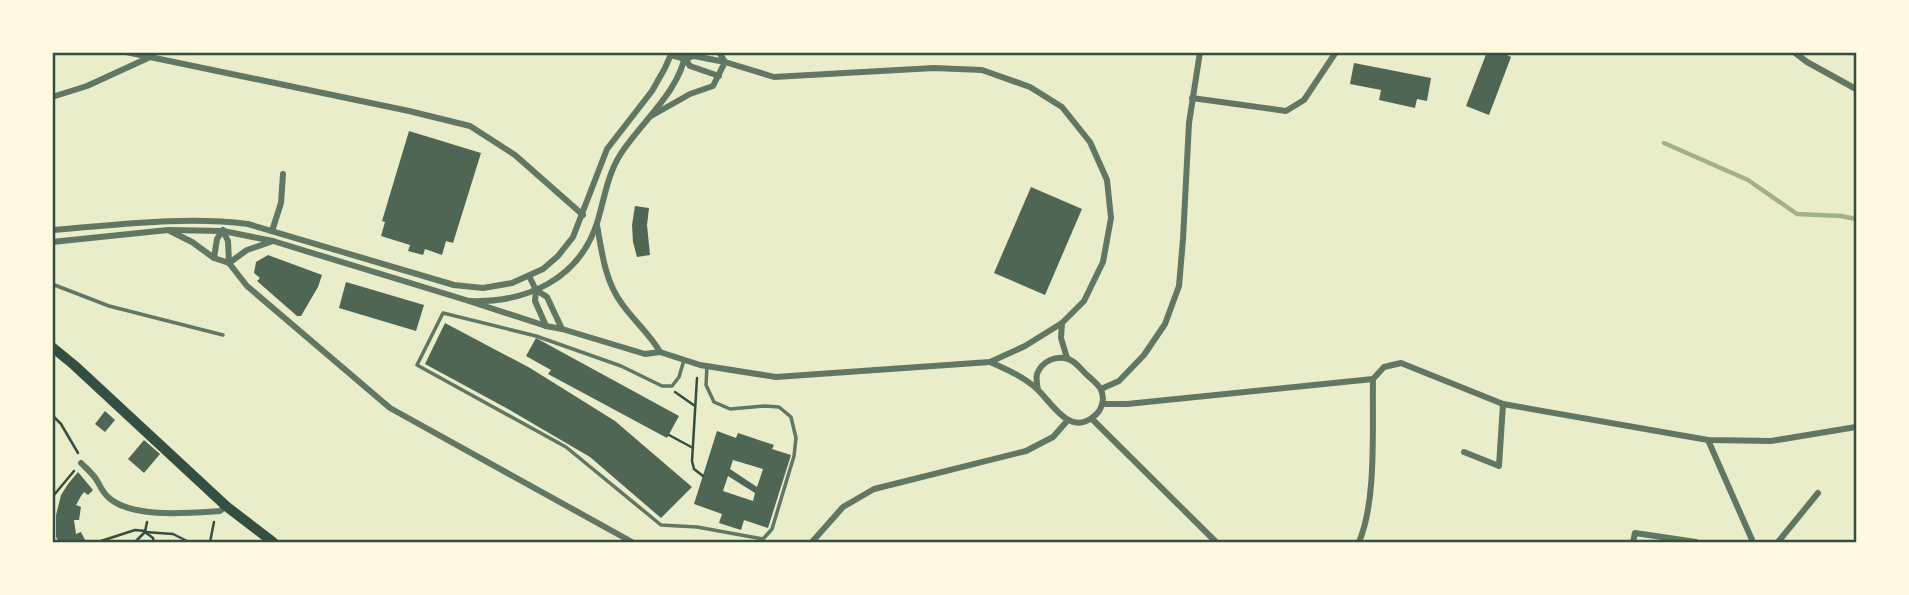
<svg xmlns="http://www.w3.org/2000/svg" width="1909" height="595" viewBox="0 0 1909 595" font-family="Raleway,sans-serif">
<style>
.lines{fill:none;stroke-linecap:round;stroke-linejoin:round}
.stream{stroke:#a3b18a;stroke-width:4.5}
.building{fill:#4f6655;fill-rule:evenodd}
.path{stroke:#344e41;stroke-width:2.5}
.service{stroke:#617663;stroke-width:3.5}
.minor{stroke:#617663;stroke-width:6}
.primary{stroke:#344e41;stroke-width:10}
.neatline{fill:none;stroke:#344e41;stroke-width:2.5}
</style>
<rect width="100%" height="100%" fill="#e9edc9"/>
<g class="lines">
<polyline class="stream" points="1664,143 1748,180 1797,214 1841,216 1856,219"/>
</g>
<g class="building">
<polygon points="1487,52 1501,52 1511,57 1489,115 1466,106"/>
<polygon points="1354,63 1431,78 1427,101 1417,99 1415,108 1379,100 1381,90 1350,84"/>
<polygon points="409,131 481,153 453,243 446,241 442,255 425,249 423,255 408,251 410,245 381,236 385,222 382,221"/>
<polygon points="1031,187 1082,209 1045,295 994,273"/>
<polygon points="635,206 649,208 647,225 650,255 637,257 633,242 632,225"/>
<polygon points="268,255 322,275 318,287 301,316 297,316 257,281 260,278 254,273 256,262"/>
<polygon points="346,282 424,305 416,331 339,308"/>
<polygon points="445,323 530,368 615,421 692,487 661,518 590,457 508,409 425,364"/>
<polygon points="536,338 679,416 667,438 548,374 551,370 526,356"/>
<polygon points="105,411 115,420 105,432 95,424"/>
<path d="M717,431L736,438L738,433L774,445L772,449L791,455L768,528L744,520L741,530L719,523L722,514L694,504ZM733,460L763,469L757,487L730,469ZM728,476L755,493L753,501L723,491Z"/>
<polygon points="144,440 160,454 144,473 128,459"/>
<polygon points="78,472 93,490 88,495 84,492 81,496 76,505 81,507 79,520 74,520 76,534 81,532 85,540 78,542 59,542 56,537 56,515 61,495 68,484"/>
</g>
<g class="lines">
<g class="path">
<polyline points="697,378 692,461 694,469 703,476"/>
<polyline points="675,392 695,406"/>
<polyline points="52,415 61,424 78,453"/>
<polyline points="669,435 693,448"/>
<polyline points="52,502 54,495 74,471"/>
<polyline points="147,522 145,532 153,538 154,542"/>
<polyline points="98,542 135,530 145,531"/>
<polyline points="135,542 145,532 173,534 189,542"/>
<polyline points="210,542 214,522"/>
</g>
<g class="service">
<polyline points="664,52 671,55"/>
<polyline points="52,284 109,306 223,335"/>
<polyline points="684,360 679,377 672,386 662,386 621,366 536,336 443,313 417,365 566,447 661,525 697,527 763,539 772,529 794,456 796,438 791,417 779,407 765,406 730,409 714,402 706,385 707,366"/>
</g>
<g class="minor">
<polyline points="126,52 409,111 470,126 515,155 583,215"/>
<polyline points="1794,52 1807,62 1856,89"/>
<polyline points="671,55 685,59 690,66 719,76"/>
<polyline points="52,97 87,86 148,58"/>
<polyline points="1192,98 1286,111 1304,100 1336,52"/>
<polyline points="651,116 690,94 713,86 725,62 694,56 685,59"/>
<path d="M597,225C602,253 605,281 622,304C634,321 650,334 660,352"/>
<path d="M52,230C118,225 183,216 248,224L454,285L483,288L512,283L543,269L558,256L573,237L607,149L652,91L665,68L672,52"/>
<polyline points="170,231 192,242 214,258 229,263 247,286 390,408 632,542"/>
<polyline points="223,231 228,241 229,263"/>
<polyline points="272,231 281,203 283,174"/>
<path d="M52,242L168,230L223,231L273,241L469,301C526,303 580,280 598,220C604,199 608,174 620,155C641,122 679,93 686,52"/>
<polyline points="214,258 217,239 223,230"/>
<polyline points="229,263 247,250 273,241"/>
<polyline points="529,276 536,290 535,301 546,326"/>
<polyline points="536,290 547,297 562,329"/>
<polyline points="469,301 546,326 562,329 645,354 660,352 700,365 776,377 990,362 1025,346 1062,323 1084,301 1103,262 1111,218 1107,180 1090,142 1062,107 1030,87 982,70 934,68 774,77 725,62 719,52"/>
<polyline points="1062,323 1061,338 1067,358"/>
<path d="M990,362C1006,369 1024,377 1037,389C1052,403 1069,436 1093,417C1102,411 1106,398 1100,388C1097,383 1089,377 1085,373C1080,368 1075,361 1068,359C1056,355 1042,361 1037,374C1036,378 1037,385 1038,390"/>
<polyline points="1101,389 1119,381 1144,355 1165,324 1179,286 1183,239 1189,123 1200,52"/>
<polyline points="1103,404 1127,404 1373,379 1384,367 1401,363 1503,404 1708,440 1771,441 1856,427"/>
<polyline points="1092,419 1216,542"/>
<polyline points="1708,440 1753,542"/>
<polyline points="1464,452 1499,466 1503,404"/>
<path d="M81,463C86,468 92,473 96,479C100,485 102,492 108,497C131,519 190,513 220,511L226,506"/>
<polyline points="812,542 843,507 874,489 1026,451 1053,437 1068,420"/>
<path d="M1359,542C1377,500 1372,426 1373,379"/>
<polyline points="1633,542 1635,533 1696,542"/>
<polyline points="1778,542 1818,493"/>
</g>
<polyline class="primary" points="52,347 74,365 226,506 273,542"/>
</g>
<rect width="1909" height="595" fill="none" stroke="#fefae0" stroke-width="108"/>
<rect x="54" y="54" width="1801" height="487" class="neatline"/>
</svg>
